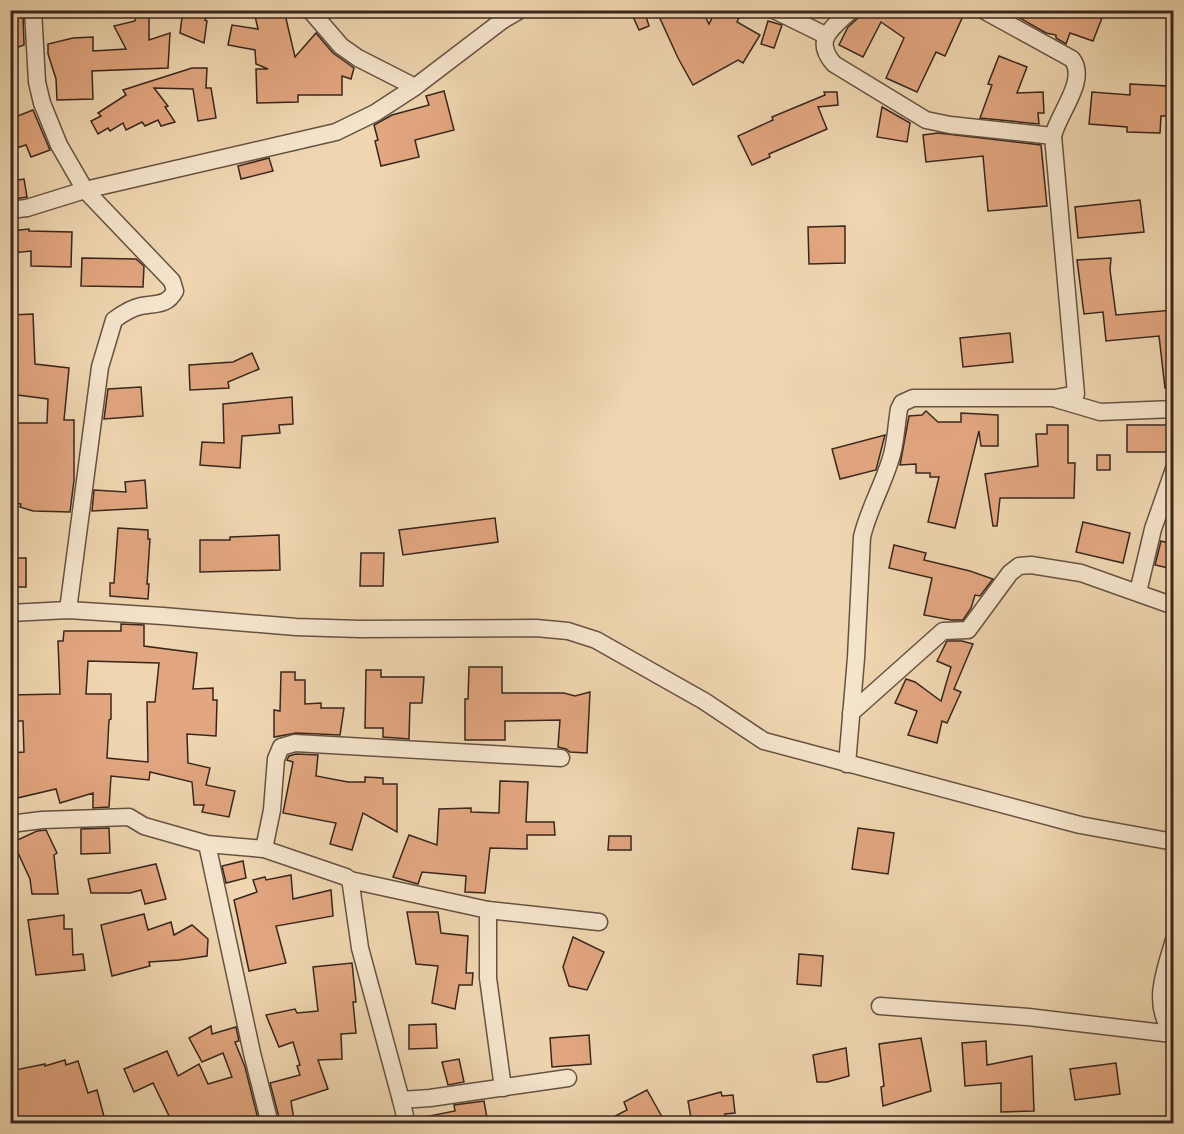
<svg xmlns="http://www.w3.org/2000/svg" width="1184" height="1134" viewBox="0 0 1184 1134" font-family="'Libre Caslon Text',serif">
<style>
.building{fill:#e2a680;stroke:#38261e;stroke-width:1.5;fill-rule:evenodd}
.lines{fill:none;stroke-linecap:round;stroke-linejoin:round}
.street-casing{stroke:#665242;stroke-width:19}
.street{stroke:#f5e4cc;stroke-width:16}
</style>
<rect width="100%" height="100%" fill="#efd6b0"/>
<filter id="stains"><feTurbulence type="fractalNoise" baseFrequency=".00333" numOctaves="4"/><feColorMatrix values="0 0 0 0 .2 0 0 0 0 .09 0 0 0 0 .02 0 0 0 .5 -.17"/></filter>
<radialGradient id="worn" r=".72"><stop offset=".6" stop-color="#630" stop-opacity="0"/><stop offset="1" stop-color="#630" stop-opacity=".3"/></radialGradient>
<g class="building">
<polygon points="136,10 149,10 149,40 170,33 168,68 92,71 93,99 57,100 56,79 48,54 48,44 73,38 93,37 93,51 126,49 114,26 135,21"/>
<polygon points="183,10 210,10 205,20 207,21 204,43 180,33"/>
<polygon points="277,10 284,10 295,57 316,33 333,53 354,68 351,79 342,76 342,95 298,95 298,102 257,103 256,69 268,69 256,64 255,50 228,45 232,25 258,29 255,16"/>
<polygon points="630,10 644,10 649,26 639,30"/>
<polygon points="666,10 702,10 709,24 716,10 725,10 739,18 737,22 760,35 743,63 738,60 693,85 678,58 658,14"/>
<polygon points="861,10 951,10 963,16 945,56 936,52 917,92 886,78 904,38 881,22 863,57 839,45 848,27 859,17"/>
<polygon points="1006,10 1052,10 1077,17 1079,10 1082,10 1102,18 1093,41 1070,33 1066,44 1056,38 1056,35 1046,33"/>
<polygon points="23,14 24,45 10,50 10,18"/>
<polygon points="768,21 782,25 774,48 761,44"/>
<polygon points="999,56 1027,67 1017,93 1043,92 1044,113 1038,113 1039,124 980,118 992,85 988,84"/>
<polygon points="192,68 207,68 206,88 211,88 216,118 198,121 193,89 154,88 168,106 165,107 175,122 161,126 158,120 145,126 142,122 126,130 123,123 110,131 108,128 98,134 91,121 101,116 98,113 126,95 123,90"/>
<polygon points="1130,84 1168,86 1167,116 1161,116 1160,133 1127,132 1127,127 1089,124 1092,92 1130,95"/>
<polygon points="444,91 454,130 415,140 419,157 381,166 375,141 378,140 374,125 392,115 429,105 426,96"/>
<polygon points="824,92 837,92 838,105 818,107 827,129 769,154 770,157 752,165 738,136 773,120 772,117 825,95"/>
<polygon points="882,107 910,123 907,142 877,137"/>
<polygon points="33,110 50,150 31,157 26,145 10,150 10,119"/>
<polygon points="938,133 1041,145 1047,206 988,211 983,156 926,162 923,135"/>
<polygon points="269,158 273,171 241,179 238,166"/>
<polygon points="24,179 27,197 14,199 11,181"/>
<polygon points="1140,200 1144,232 1078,238 1075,207"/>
<polygon points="845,226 845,263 809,264 808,227"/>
<polygon points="29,229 29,231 72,232 71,267 31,266 31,251 12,253 10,231"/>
<polygon points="82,258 136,259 144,266 143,287 81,286"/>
<polygon points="1111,258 1110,270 1116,315 1173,310 1173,388 1165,388 1159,336 1106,341 1103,312 1084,314 1077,260"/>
<polygon points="33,314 35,364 69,368 64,420 74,420 74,480 70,512 33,511 20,507 21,504 10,502 10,423 47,423 48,399 10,394 10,315"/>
<polygon points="1010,333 1013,362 963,367 960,338"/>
<polygon points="252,353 259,369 228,382 229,388 190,390 189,365 233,362"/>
<polygon points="141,387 143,416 104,419 108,389"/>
<polygon points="292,397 293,424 279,425 280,433 242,436 240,468 200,465 202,442 224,443 223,404"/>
<polygon points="926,411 938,422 961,422 961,413 998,415 998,446 981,446 979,431 955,528 928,522 939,477 930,477 930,473 916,473 916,464 900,465 909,416 922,415"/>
<polygon points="1047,425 1068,425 1068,463 1075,463 1074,498 1000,498 997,526 993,526 985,474 1038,466 1036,434 1047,434"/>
<rect x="1127" y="425" width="41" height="27"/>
<polygon points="885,435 876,470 840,479 832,449"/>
<rect x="1097" y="455" width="13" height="15"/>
<polygon points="145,480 147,508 92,511 94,490 126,492 125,482"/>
<polygon points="495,518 498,542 403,555 399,530"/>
<polygon points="1083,522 1130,533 1123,563 1076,552"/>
<polygon points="118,528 148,530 148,539 150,539 147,584 149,584 148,599 110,596 110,583 114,583"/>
<polygon points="279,535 280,570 200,572 200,540 230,540 230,537"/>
<polygon points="1161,541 1173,544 1173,569 1155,565"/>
<polygon points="894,545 926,553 924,560 970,571 993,579 980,596 975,595 971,608 963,620 951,620 924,615 932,578 889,568"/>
<polygon points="361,553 384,553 383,586 360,586"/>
<rect x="10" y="558" width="16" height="29"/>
<path d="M121,624L144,625V646L197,653L193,689L213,688V700H217L216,736L187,734L188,763L210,768L206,785L235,791L229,817L202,812L204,805H194L192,782L150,772L149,780L111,776L109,807L93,808V793L60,803L56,789L13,799L10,790V753L24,752L23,721H10V695L60,694L58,641H63L64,631H121ZM88,661L159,663L155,702H147L148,762L107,758L109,720L111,719V694H86Z"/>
<polygon points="947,641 962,641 973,644 954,689 961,692 947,723 942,721 937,743 908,735 917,711 895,703 906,679 915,682 941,701 951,667 937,661"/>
<polygon points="469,667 502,667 502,693 564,693 575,696 590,692 587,753 570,752 566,749 558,747 560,720 505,721 505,740 465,740 465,699 468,699"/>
<polygon points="366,670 381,670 381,677 424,677 422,703 410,703 409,739 383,737 383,728 365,728"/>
<polygon points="281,672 295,672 295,680 305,680 305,704 321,703 321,708 344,708 340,735 296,733 274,737 274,710 280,711"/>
<polygon points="296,754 318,755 316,776 348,782 365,782 365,777 383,778 383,784 397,784 397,832 363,813 352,850 330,844 336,823 283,813 293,762 287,760 289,756"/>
<polygon points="500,781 528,782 526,822 554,822 555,835 527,835 527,849 490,848 485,893 465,892 466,876 422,872 418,884 393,877 409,835 437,845 439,809 471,808 471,812 499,813"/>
<polygon points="109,828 110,853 81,854 81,829"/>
<polygon points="858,828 894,833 888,874 852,869"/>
<polygon points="46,830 57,853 54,855 58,894 32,894 30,879 13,842 37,831"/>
<polygon points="609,836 631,836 631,850 608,850"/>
<polygon points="243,861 246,878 226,883 222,866"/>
<polygon points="156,864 166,899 145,904 141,890 130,893 91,893 88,879"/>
<polygon points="291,875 293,899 331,890 333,916 276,926 286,963 249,971 234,900 257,892 253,880 265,877 266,880"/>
<polygon points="407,912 438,912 441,933 468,936 466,973 473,973 472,985 459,985 455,1009 432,1003 438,966 416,964"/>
<polygon points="144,914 148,930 171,922 174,935 192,925 208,939 207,956 179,960 149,962 150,966 112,976 101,925"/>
<polygon points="64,915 64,929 72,929 73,955 83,954 85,970 36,975 28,920"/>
<polygon points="573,937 604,952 587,990 569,986 563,967"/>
<polygon points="799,954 823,956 821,986 797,984"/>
<polygon points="352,963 356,1002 353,1002 356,1033 341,1034 342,1059 318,1060 328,1089 291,1101 294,1120 280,1121 270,1083 300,1075 297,1066 300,1065 293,1042 279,1047 266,1015 295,1009 297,1013 318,1011 313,967"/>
<polygon points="436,1024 437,1048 409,1049 409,1025"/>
<polygon points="211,1026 212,1034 236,1027 239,1041 235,1042 245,1067 259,1123 173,1124 153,1083 134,1092 124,1069 167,1051 178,1076 199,1064 208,1084 232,1077 223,1053 202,1062 189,1038"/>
<polygon points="589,1035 591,1064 552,1067 550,1038"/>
<polygon points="921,1038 931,1091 883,1106 881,1087 884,1086 879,1044"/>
<polygon points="986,1041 987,1065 1032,1056 1034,1111 1001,1112 1001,1083 965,1086 962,1043"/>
<polygon points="846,1048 849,1076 827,1082 817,1082 813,1055"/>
<polygon points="459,1059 464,1082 448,1085 442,1062"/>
<polygon points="65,1060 66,1065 78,1061 88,1093 97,1090 106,1124 10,1124 10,1071 45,1064 45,1066"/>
<polygon points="1116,1063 1120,1094 1075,1100 1070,1069"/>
<polygon points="647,1090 666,1124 600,1124 627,1110 624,1102"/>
<polygon points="721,1092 722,1096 733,1095 735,1113 725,1114 726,1119 707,1124 692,1124 688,1101"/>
<polygon points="484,1101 488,1124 424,1124 424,1117 455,1111 454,1105"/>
</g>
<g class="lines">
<g class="street-casing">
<g id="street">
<path d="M33,10L37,82L42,103L59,145L85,190L172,281L175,291C167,306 156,303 141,306C131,308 122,314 114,320L100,367L68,610"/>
<polyline points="310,10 341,46 358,58 415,87"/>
<polyline points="774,10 825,35"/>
<path d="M851,10C833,28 812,39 834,64L926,120L950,125L1053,136"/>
<polyline points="10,210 27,208 85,190 336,132 375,113 415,87 503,20 520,10"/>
<polyline points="1056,399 1100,412 1174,409"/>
<polyline points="1138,592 1153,529 1174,469"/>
<polyline points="10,613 68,610 163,616 296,627 360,629 536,628 568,631 596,640 704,701 764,741 1080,825 1174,842"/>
<polyline points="851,713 943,631 968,630 1010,573 1019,566 1031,565 1081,573 1174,606"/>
<path d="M847,764L856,658L862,537C868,511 882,487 890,461C896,445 896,426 899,409L902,403L913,398H1055L1076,394L1053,136C1059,112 1088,80 1072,59L983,10"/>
<polyline points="10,824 42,820 129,817 144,826 207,844 264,849 346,877 350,880 351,885 360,948 401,1100 430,1098 568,1078"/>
<polyline points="207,844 252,1053 270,1124"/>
<polyline points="264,849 272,810 276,759 281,747 295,743 561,758"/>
<polyline points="350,880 488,910 599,922"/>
<polyline points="488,910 488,978 503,1088"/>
<path d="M1174,940C1165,971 1150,1006 1174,1034"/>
<polyline points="880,1006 1028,1017 1172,1034"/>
<polyline points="401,1100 407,1124"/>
</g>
</g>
<use href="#street" class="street"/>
</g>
<rect width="1184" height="1134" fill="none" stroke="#efd6b0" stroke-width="36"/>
<rect x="12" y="12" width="1160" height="1110" fill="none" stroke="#38261e" stroke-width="3"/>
<rect x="18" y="18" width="1148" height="1098" fill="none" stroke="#38261e" stroke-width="1.5"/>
<rect width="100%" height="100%" filter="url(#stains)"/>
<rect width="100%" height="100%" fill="url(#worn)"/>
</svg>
